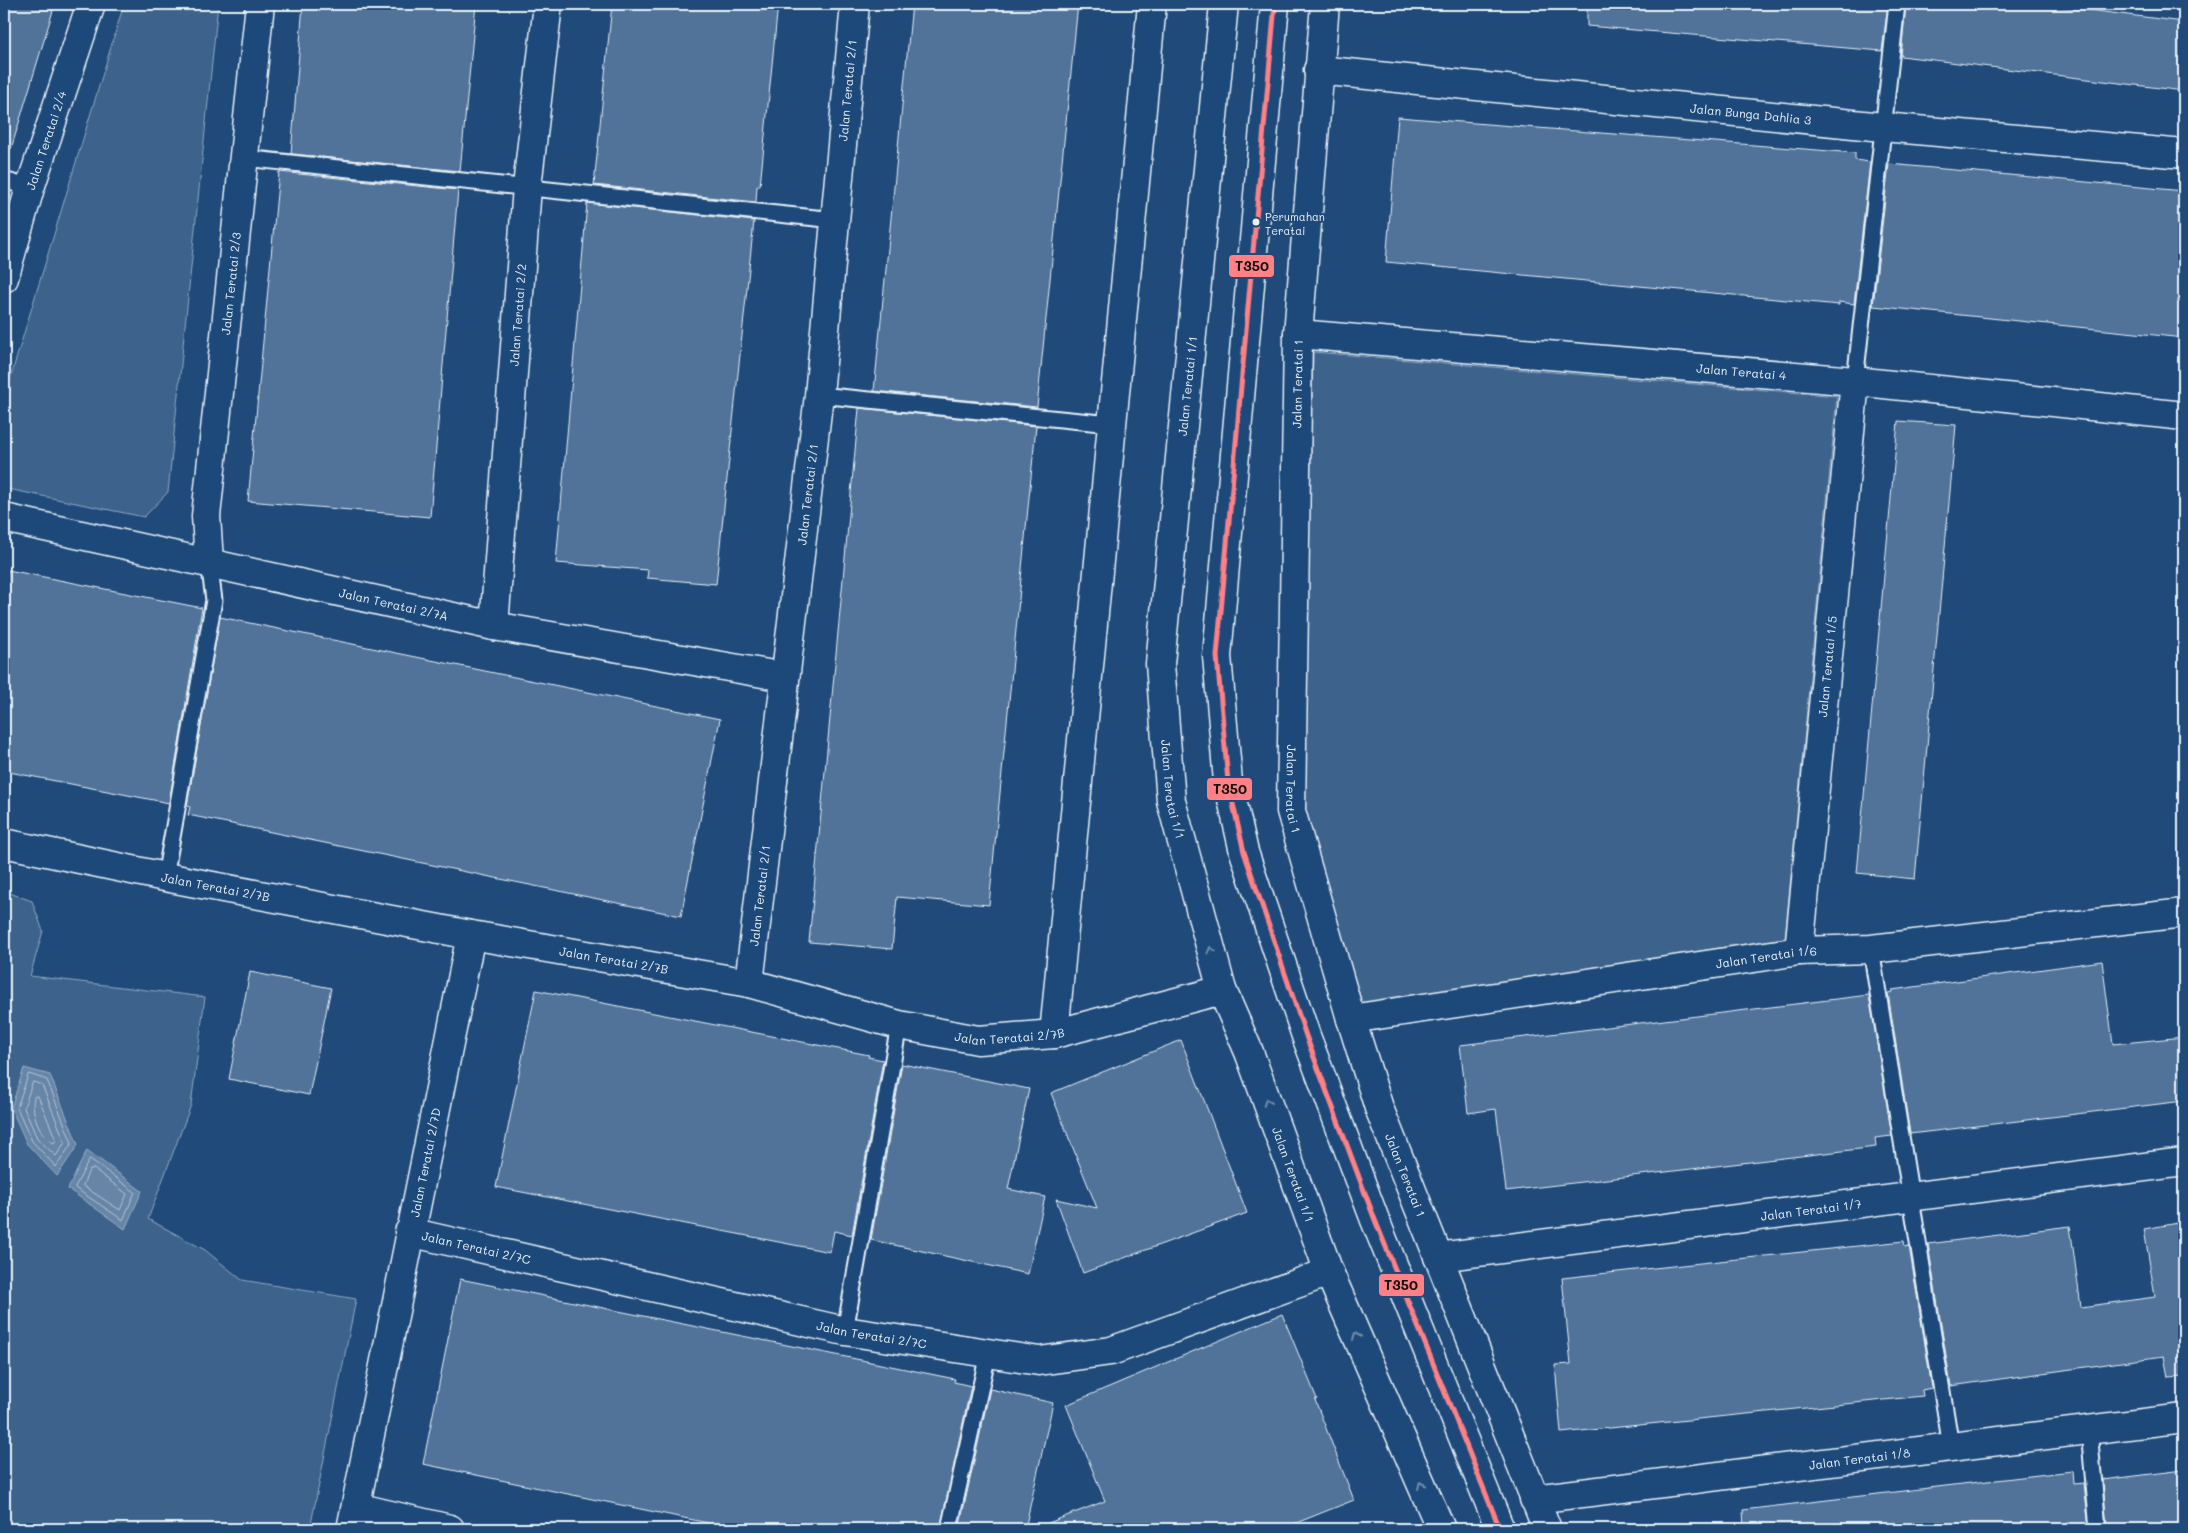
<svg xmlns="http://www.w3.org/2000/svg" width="2188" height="1533" viewBox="0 0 2188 1533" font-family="Mali,sans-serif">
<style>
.green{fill:#3c628c;stroke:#92aac2}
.water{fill:#6685a7;stroke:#9ab0c7}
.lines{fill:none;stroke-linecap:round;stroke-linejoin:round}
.shore{stroke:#b4c6d8;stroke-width:1}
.building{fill:#517399;stroke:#e8f1f8}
.service-casing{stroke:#e8f1f8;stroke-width:19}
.minor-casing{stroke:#e8f1f8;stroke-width:31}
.tertiary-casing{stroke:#e8f1f8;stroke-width:31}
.service{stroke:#1f4a7a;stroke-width:15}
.minor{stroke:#1f4a7a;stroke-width:28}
.tertiary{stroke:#1f4a7a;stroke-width:28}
.bus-1-casing{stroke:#1f4a7a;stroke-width:9}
.bus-1{stroke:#ff8085;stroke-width:5}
.oneway{stroke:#6f8dac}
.bus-dot{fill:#e8f1f8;stroke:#1f4a7a;stroke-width:2}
.labels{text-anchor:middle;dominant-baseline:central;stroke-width:4;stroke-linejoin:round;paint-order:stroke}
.bus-label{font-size:11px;fill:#e8f1f8;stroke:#1f4a7a;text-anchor:start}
.street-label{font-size:12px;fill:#e8f1f8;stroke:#1f4a7a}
.line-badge{stroke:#1f4a7a;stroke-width:2}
.pale-badge-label{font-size:14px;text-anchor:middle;font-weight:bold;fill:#111}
</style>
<rect width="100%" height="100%" fill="#1f4a7a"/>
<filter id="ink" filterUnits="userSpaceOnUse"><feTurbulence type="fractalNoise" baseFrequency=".02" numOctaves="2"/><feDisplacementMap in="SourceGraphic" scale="10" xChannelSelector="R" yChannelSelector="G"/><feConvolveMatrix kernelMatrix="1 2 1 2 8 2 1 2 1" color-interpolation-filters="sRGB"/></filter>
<g filter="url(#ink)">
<g class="green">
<polygon points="124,4 218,4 168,492 144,517 8,489 4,484 4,399"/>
<polygon points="1313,352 1837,396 1785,938 1362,1003 1304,809"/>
<polygon points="4,891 32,901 43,931 30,976 205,997 191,1105 148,1219 205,1250 242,1280 356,1299 310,1529 4,1529"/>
</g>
<g class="water">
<polygon points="24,1068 50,1075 78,1145 57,1176 27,1144 11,1108"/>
<polygon points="87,1150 142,1191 125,1229 68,1189"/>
</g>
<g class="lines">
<g class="shore">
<polygon points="29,1074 47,1080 72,1143 56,1167 32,1141 17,1108"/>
<polygon points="33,1082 42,1085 65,1142 56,1156 37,1138 24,1108"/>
<path d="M38,1096L56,1140L54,1143C40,1137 30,1111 34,1097Z"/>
<polygon points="90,1159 135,1192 123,1220 75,1188"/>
<polygon points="90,1169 94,1169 127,1194 120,1210 83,1186"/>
</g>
</g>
<g class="building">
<polygon points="4,4 55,4 11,149 4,147"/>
<polygon points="303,4 476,4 460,171 291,154"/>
<polygon points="612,4 778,4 760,186 757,186 756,202 594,185"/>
<polygon points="912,4 1078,4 1037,407 874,391"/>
<polygon points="1587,4 1888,4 1882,51 1587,26"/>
<polygon points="1906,4 2040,4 2184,22 2184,91 1901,56"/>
<polygon points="1398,117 1855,153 1855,160 1870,162 1854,304 1839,302 1839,305 1386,262"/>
<polygon points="1889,164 2184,191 2184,338 1873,306"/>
<polygon points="279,172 458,190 430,517 248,501"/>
<polygon points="587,203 754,221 716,584 647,578 648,570 556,563"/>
<polygon points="859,408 1036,426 989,905 897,897 892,949 809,942"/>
<polygon points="1898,421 1956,425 1915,879 1857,873"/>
<polygon points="8,570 202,608 169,803 4,771 4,592"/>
<polygon points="220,617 720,719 681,916 188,815 190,807 187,806"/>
<polygon points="2102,961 2113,1044 2184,1037 2184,1101 1910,1134 1888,993 1892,992 1892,990"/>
<polygon points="250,972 331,988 309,1095 229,1079"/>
<polygon points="536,990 869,1055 868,1057 883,1060 852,1235 834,1231 830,1252 496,1187"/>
<polygon points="1869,995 1892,1136 1875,1138 1876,1147 1506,1191 1496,1109 1468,1113 1460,1045"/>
<polygon points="1181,1040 1247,1213 1083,1273 1056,1199 1097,1208 1051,1093"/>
<polygon points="902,1064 1029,1089 1008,1189 1045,1197 1028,1274 871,1240"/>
<polygon points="2184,1222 2184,1376 2168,1377 2164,1356 1951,1386 1928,1244 2070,1226 2081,1307 2155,1297 2144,1229"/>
<polygon points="1904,1241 1905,1247 1909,1246 1932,1388 1922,1390 1923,1396 1561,1433 1555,1365 1571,1364 1562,1278"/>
<polygon points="460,1279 955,1379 954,1382 971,1386 940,1529 737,1529 423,1464"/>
<polygon points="1282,1314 1317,1399 1315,1400 1354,1500 1281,1529 1039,1529 1038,1527 1105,1501 1066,1405"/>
<polygon points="990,1389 1053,1403 1025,1529 959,1529"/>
<polygon points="2184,1470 2184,1529 2107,1529 2103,1480"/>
<polygon points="2072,1471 2073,1484 2084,1483 2089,1529 1744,1529 1743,1510"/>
</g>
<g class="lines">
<g class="service-casing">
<g id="service">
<polyline points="244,158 835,220"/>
<polyline points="4,180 30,188"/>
<polyline points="1855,381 1897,4"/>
<polyline points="819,395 1111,424"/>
<polyline points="165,877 214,600 209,562"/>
<polyline points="1871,949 1951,1447"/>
<polyline points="845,1331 899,1025"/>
<polyline points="2089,1430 2098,1529"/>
<polyline points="949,1529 988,1354"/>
</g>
</g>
<g class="minor-casing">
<g id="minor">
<path id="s1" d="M1325,4L1298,334L1291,811L1351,1019L1379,1108L1547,1529"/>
<path id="s2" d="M1318,70L1883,127L2184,154"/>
<path id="s3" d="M4,278L30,188L91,4"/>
<path id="s4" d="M1298,334L1855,381L2184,416"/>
<path id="s5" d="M4,518L494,626L785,677"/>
<path id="s6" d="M209,562L206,516L260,4"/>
<path id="s7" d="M494,626L527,187L548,4"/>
<path id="s8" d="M4,843L165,877L471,935L749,983L899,1025L978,1040L1054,1034L1222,990"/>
<path id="s9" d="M1799,951L1855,381"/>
<path id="s10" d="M749,983L819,395L855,4"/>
<path id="s11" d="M1351,1019L1799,951L1871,949L2184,913"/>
<polyline points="1054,1034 1152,4"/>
<path id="s12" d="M409,1232L845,1331L1039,1361L1111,1351L1329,1272"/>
<path id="s13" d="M1438,1257L2184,1162"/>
<path id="s14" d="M1534,1499L2184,1418"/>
<polyline points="356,1507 450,1529"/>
<path id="s15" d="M351,1529L471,935"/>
</g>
</g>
<g class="tertiary-casing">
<g id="tertiary">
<path id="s16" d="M1224,4L1160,664L1171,801L1222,990L1249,1052L1329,1272L1441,1529"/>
<polyline points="1275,4 1217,656 1228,782 1244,852 1306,1036 1375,1220 1500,1529"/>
</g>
</g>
<use href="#service" class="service"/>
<use href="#minor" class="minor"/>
<use href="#tertiary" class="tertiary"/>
<g class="bus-1-casing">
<polyline id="bus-1" points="1275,4 1217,656 1228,782 1244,852 1306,1036 1375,1220 1500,1529"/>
</g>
<use href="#bus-1" class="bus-1"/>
</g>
<defs><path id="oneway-chevron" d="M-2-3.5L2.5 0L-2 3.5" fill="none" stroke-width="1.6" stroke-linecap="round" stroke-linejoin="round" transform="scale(1.25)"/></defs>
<g class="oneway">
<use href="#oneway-chevron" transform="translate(1211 950) rotate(-105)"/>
<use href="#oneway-chevron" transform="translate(1267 1102) rotate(-110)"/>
<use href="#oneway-chevron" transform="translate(1356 1336) rotate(-114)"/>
<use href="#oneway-chevron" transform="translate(1421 1485) rotate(-114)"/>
</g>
</g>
<circle class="bus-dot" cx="1256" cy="222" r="4.5"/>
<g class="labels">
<g class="bus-label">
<text x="1265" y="216">Perumahan<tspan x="1265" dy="14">Teratai</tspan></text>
</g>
<g class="street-label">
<text stroke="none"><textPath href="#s10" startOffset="898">Jalan Teratai 2/1</textPath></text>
<text stroke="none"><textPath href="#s2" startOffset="435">Jalan Bunga Dahlia 3</textPath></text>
<text stroke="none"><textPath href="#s3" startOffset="144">Jalan Teratai 2/4</textPath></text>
<text stroke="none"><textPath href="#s6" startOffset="280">Jalan Teratai 2/3</textPath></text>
<text stroke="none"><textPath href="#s7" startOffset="312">Jalan Teratai 2/2</textPath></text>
<text stroke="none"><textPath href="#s4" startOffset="445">Jalan Teratai 4</textPath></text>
<text transform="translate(1297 384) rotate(-89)">Jalan Teratai 1</text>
<text transform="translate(1187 386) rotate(-84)">Jalan Teratai 1/1</text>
<text stroke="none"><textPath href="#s10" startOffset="492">Jalan Teratai 2/1</textPath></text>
<text stroke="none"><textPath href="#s5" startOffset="399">Jalan Teratai 2/7A</textPath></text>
<text stroke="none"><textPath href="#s9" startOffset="286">Jalan Teratai 1/5</textPath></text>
<text stroke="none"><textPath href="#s1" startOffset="786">Jalan Teratai 1</textPath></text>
<text stroke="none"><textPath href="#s16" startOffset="789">Jalan Teratai 1/1</textPath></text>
<text stroke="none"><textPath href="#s8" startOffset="216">Jalan Teratai 2/7B</textPath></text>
<text stroke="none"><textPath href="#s10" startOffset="88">Jalan Teratai 2/1</textPath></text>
<text stroke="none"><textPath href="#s11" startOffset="420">Jalan Teratai 1/6</textPath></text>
<text stroke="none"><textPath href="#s8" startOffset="621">Jalan Teratai 2/7B</textPath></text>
<text stroke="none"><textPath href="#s8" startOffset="1026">Jalan Teratai 2/7B</textPath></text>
<text stroke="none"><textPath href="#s15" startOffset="374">Jalan Teratai 2/7D</textPath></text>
<text stroke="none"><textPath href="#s16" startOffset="1194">Jalan Teratai 1/1</textPath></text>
<text stroke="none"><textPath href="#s1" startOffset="1190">Jalan Teratai 1</textPath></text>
<text stroke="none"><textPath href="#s13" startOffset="376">Jalan Teratai 1/7</textPath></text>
<text stroke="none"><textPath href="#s12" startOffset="69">Jalan Teratai 2/7C</textPath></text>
<text stroke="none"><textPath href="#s12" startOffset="474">Jalan Teratai 2/7C</textPath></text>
<text stroke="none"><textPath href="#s14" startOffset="328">Jalan Teratai 1/8</textPath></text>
</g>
</g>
<g class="line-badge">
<rect x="1228" y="254" width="47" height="24" rx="5" fill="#ff8085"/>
<rect x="1206" y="777" width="47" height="24" rx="5" fill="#ff8085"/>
<rect x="1378" y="1273" width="47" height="24" rx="5" fill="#ff8085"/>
</g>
<g class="pale-badge-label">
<text x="1252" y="271">T350</text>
<text x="1230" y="794">T350</text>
<text x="1401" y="1290">T350</text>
</g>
<rect width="2188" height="1533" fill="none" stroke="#1f4a7a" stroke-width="20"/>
<rect x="10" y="10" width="2168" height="1513" fill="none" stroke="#e8f1f8" stroke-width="2" filter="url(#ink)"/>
</svg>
